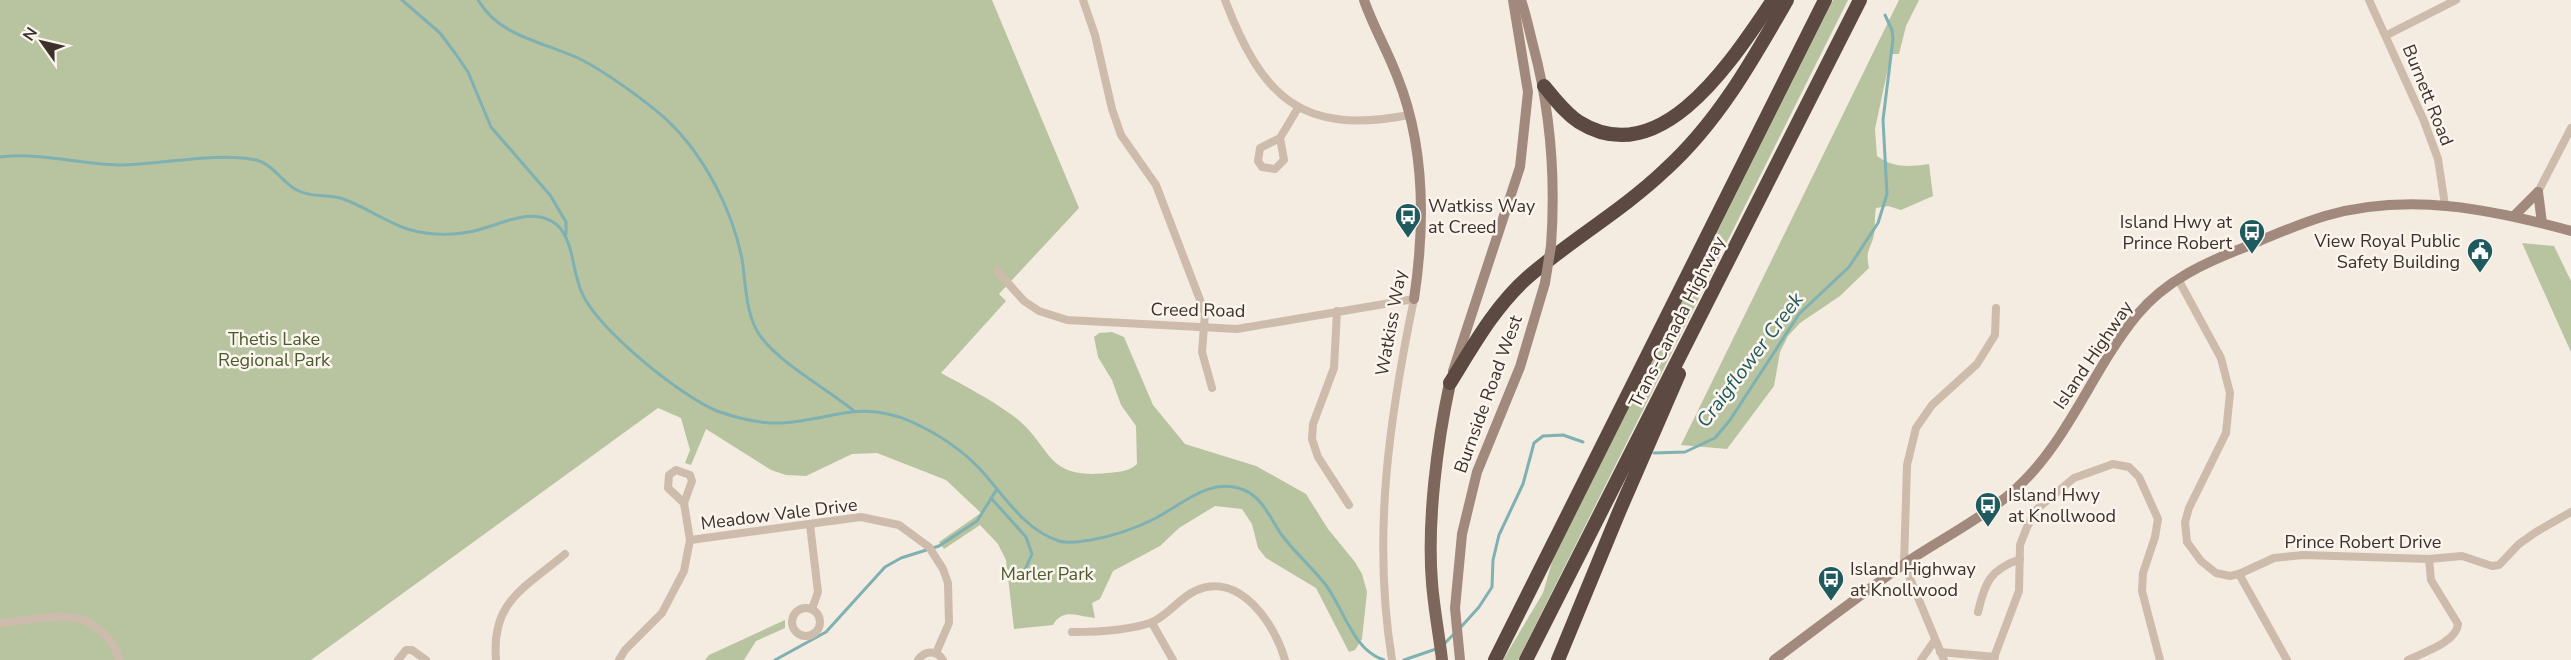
<svg xmlns="http://www.w3.org/2000/svg" width="2571" height="660" viewBox="0 0 2571 660" font-family="'Nunito Sans',sans-serif">
<style>
.green{fill:#b8c4a0}
.lines{fill:none;stroke-linecap:round;stroke-linejoin:round}
.stream{stroke:#7fb0b2;stroke-width:3}
.street{stroke:#cdbbac;stroke-width:8}
.secondary{stroke:#a18a7d;stroke-width:10}
.primary{stroke:#7d675c;stroke-width:12}
.highway{stroke:#5c4a42;stroke-width:14}
.secondary-bridge{stroke:#a18a7d;stroke-width:10}
.labels{text-anchor:middle;dominant-baseline:central;stroke-width:5;stroke-linejoin:round;paint-order:stroke}
.street-label{font-size:18px;fill:#3b302b;stroke:#fbf5ee}
.poi-label{font-size:18px;fill:#3b302b;stroke:#fbf5ee;text-anchor:start}
.park-label{font-size:18px;fill:#4a5a2e;stroke:#fbf5ee}
.water-label{font-size:20px;font-style:italic;fill:#1f5a5e;stroke:#fbf5ee}
</style>
<rect width="100%" height="100%" fill="#f4ebe1"/>
<g class="green">
<path d="M0,0H992L1079,208L999,294L1006,301L941,373C965,386 990,399 1012,415C1053,445 1043,480 1107,473C1118,472 1128,472 1137,464L1136,426L1121,405L1112,380L1098,357L1094,337L1099,333L1112,332L1124,337L1153,405L1185,444L1256,466L1306,494L1328,529L1355,562L1362,574L1367,592L1362,639L1355,650L1349,652L1316,588L1266,558L1258,548L1252,524L1242,509L1215,506L1179,528L1160,546L1113,571L1100,599L1092,603L1095,618C1079,617 1063,607 1053,625L1014,629L1006,560L998,544L980,525L944,549L939,542L981,513L946,480L877,453L852,454L806,476L786,475L771,470L706,429L691,465L685,463L690,450L681,418L658,408L311,660H0Z"/>
<polygon points="1833,0 1848,0 1518,660 1503,660 1543,593 1552,562 1562,541"/>
<path d="M1899,0H1919L1906,26L1899,54H1891L1875,129L1877,156C1893,168 1909,167 1929,164L1933,196L1901,210L1888,206L1876,208C1874,218 1876,230 1873,239C1868,253 1866,252 1869,268L1840,296L1800,323L1788,336L1780,352L1774,386L1727,449L1681,445Z"/>
<polygon points="2522,243 2554,246 2571,281 2571,352"/>
<polygon points="785,620 785,628 756,641 744,660 705,660 709,655"/>
</g>
<g class="lines">
<g class="stream">
<polyline points="402,0 440,33 455,53 468,72 491,127 550,195 566,222 566,234"/>
<path d="M478,0C500,37 541,41 578,58C603,70 646,101 667,120C704,155 732,209 742,259C746,283 745,316 761,337C781,364 827,389 854,411"/>
<path d="M0,157C42,152 82,165 124,165C164,164 218,152 256,160C273,164 281,181 295,189C310,198 328,194 343,199C369,208 392,227 419,232C434,235 454,235 469,232C496,228 530,204 556,224C574,239 572,272 582,293C598,329 680,396 717,411C737,418 762,424 782,423C832,420 860,399 912,422C936,433 962,450 980,469C1004,495 1023,529 1059,541C1069,544 1081,541 1091,540C1114,536 1134,529 1154,519C1182,505 1210,476 1244,490C1263,498 1270,518 1281,534C1294,552 1311,566 1325,584C1344,608 1352,650 1384,660"/>
<polyline points="1654,453 1685,452 1715,438 1730,420 1799,314 1849,267 1878,223 1887,194 1883,120 1893,39 1892,30 1885,15"/>
<polyline points="991,498 1026,537 1032,554 1020,581"/>
<polyline points="1461,627 1479,607 1492,587 1493,560 1499,535 1523,484 1534,443 1543,436 1563,435 1583,442"/>
<polyline points="1444,644 1454,634"/>
<polyline points="775,660 826,632 885,567 901,558 939,546 977,521 997,489"/>
<polyline points="1404,660 1436,649"/>
</g>
<g class="street">
<polyline points="1083,0 1095,35 1112,109 1121,135 1156,185 1205,313 1202,352 1212,388"/>
<path d="M1225,0C1262,97 1301,136 1409,115"/>
<polyline points="2369,0 2424,121 2438,159 2445,205"/>
<polyline points="2387,35 2456,0"/>
<polyline points="1280,138 1284,160 1275,169 1262,167 1258,161 1260,148 1280,138 1298,108"/>
<polyline points="2538,192 2571,128"/>
<path d="M997,271L1024,301L1039,311L1067,320L1237,329L1414,299C1389,419 1372,537 1392,660"/>
<polyline points="2178,279 2221,358 2230,393 2226,433 2189,508 2185,522 2187,542 2201,561 2216,573 2230,576 2239,574 2274,558 2303,555 2429,559 2462,556 2492,566 2499,565 2519,544 2536,532 2571,512"/>
<polyline points="1337,311 1334,368 1313,424 1312,439 1318,457 1349,505"/>
<polyline points="810,525 818,592 812,609"/>
<polyline points="690,540 861,517 899,525 929,547 943,569 948,583 949,623 936,653"/>
<polyline points="2239,574 2287,660"/>
<circle cx="806" cy="622" r="14"/>
<path d="M1978,612C1985,582 1990,570 2020,559"/>
<path d="M0,623C22,621 48,615 70,617C92,619 115,639 119,660"/>
<polyline points="1152,623 1173,660"/>
<path d="M1072,632C1097,632 1126,631 1150,623C1167,617 1179,598 1195,591C1239,570 1275,624 1285,660"/>
<polyline points="1940,652 1995,657"/>
<polyline points="398,660 406,650 412,650 426,660"/>
<path d="M496,660C491,601 525,588 565,554"/>
<polyline points="619,660 625,650 662,613 684,571 690,540 684,503 692,481 690,475 676,470 669,475 668,488 684,503"/>
<path d="M918,660C925,650 937,650 943,660"/>
<polyline points="1921,660 1935,640"/>
<polyline points="1944,660 1904,564 1907,465 1916,428 1932,405 1977,364 1995,335 1996,308"/>
<polyline points="1993,660 2019,591 2020,545 2027,527 2037,509 2074,478 2113,464 2129,467 2139,477 2158,519 2155,537 2143,573 2142,591 2160,660"/>
<path d="M2408,660C2422,653 2457,642 2458,624L2431,580L2429,559"/>
</g>
<g class="secondary">
<path d="M1364,0C1373,26 1387,50 1397,76C1425,145 1425,226 1414,299"/>
<path d="M1521,0C1526,14 1529,30 1533,45C1551,112 1556,176 1551,246"/>
<polyline points="2538,192 2542,223"/>
<polyline points="2514,216 2538,192"/>
<polyline points="1453,371 1520,167 1528,92 1513,0"/>
<polyline points="1460,660 1455,608 1462,534 1477,472 1520,367 1545,283"/>
<path d="M1774,660C1817,628 1860,595 1904,564C1939,540 1978,521 2010,494C2067,446 2091,371 2137,315C2166,280 2206,262 2248,246C2273,235 2299,224 2325,216C2408,192 2491,209 2571,231"/>
</g>
<path class="primary" d="M1442,660C1439,634 1434,609 1432,583C1427,522 1437,443 1450,383"/>
<g class="highway">
<path d="M1544,86C1555,99 1565,113 1579,122C1662,174 1734,57 1773,0"/>
<path d="M1450,383C1473,346 1495,306 1528,277C1572,239 1623,210 1665,170C1718,122 1752,61 1787,0"/>
<polyline points="1495,660 1825,0"/>
<polyline points="1526,660 1860,0"/>
<polyline points="1558,660 1619,512 1679,374"/>
</g>
<polyline class="secondary-bridge" points="1545,283 1551,246"/>
</g>
<defs>
<g id="bus-pin" transform="scale(1.35)"><path d="M0 17L-7.5 6A9.5 9.5 0 1 1 7.5 6Z" fill="#1f5a5e" stroke="#fbf5ee"/><path d="M-5-6H5V4H4V6H2V4H-2V6H-4V4H-5ZM-3.5-4V0h7V-4ZM-3.5 1.2v1.5H-2V1.2ZM2 1.2v1.5H3.5V1.2Z" fill="#fff"/></g>
<g id="civic-pin" transform="scale(1.35)"><path d="M0 17L-7.5 6A9.5 9.5 0 1 1 7.5 6Z" fill="#1f5a5e" stroke="#fbf5ee"/><path d="M-.6-6.5H3V-4.5H.6V-3L4-1V1h2V6H-6V1h2V-1L-.6-3ZM-1.2 2.5V6h2.4V2.5Z" fill="#fff"/></g>
</defs>
<g fill-rule="evenodd">
<use href="#bus-pin" x="1408" y="216"/>
<use href="#bus-pin" x="2252" y="232"/>
<use href="#civic-pin" x="2480" y="251"/>
<use href="#bus-pin" x="1988" y="505"/>
<use href="#bus-pin" x="1831" y="579"/>
</g>
<g class="labels">
<g class="street-label">
<text transform="translate(2428 95) rotate(68)">Burnett Road</text>
<text transform="translate(1198 310) rotate(1)">Creed Road</text>
<text transform="translate(1677 322) rotate(-63)">Trans-Canada Highway</text>
<text transform="translate(1391 323) rotate(-80)">Watkiss Way</text>
<text transform="translate(2093 355) rotate(-56)">Island Highway</text>
<text transform="translate(1488 394) rotate(-70)">Burnside Road West</text>
<text transform="translate(779 514) rotate(-7)">Meadow Vale Drive</text>
<text x="2363" y="542">Prince Robert Drive</text>
</g>
<g class="poi-label">
<text x="1428" y="206">Watkiss Way<tspan x="1428" dy="21">at Creed</tspan></text>
<text x="2232" y="222" text-anchor="end">Island Hwy at<tspan x="2232" dy="21">Prince Robert</tspan></text>
<text x="2460" y="241" text-anchor="end">View Royal Public<tspan x="2460" dy="21">Safety Building</tspan></text>
<text x="2008" y="495">Island Hwy<tspan x="2008" dy="21">at Knollwood</tspan></text>
<text x="1850" y="569">Island Highway<tspan x="1850" dy="21">at Knollwood</tspan></text>
</g>
<g class="park-label">
<text x="274" y="339">Thetis Lake<tspan x="274" dy="21">Regional Park</tspan></text>
<text x="1047" y="574">Marler Park</text>
</g>
<g class="water-label">
<text transform="translate(1750 360) rotate(-53)">Craigflower Creek</text>
</g>
</g>
<g transform="translate(42 42) rotate(304)" stroke="#fbf5ee" stroke-width="4.5" paint-order="stroke">
<path d="M0-4.5L10 22L0 15L-10 22Z" fill="#3b302b"/>
<text y="-9" font-size="16" font-weight="bold" text-anchor="middle" fill="#3b302b">N</text>
</g>
</svg>
